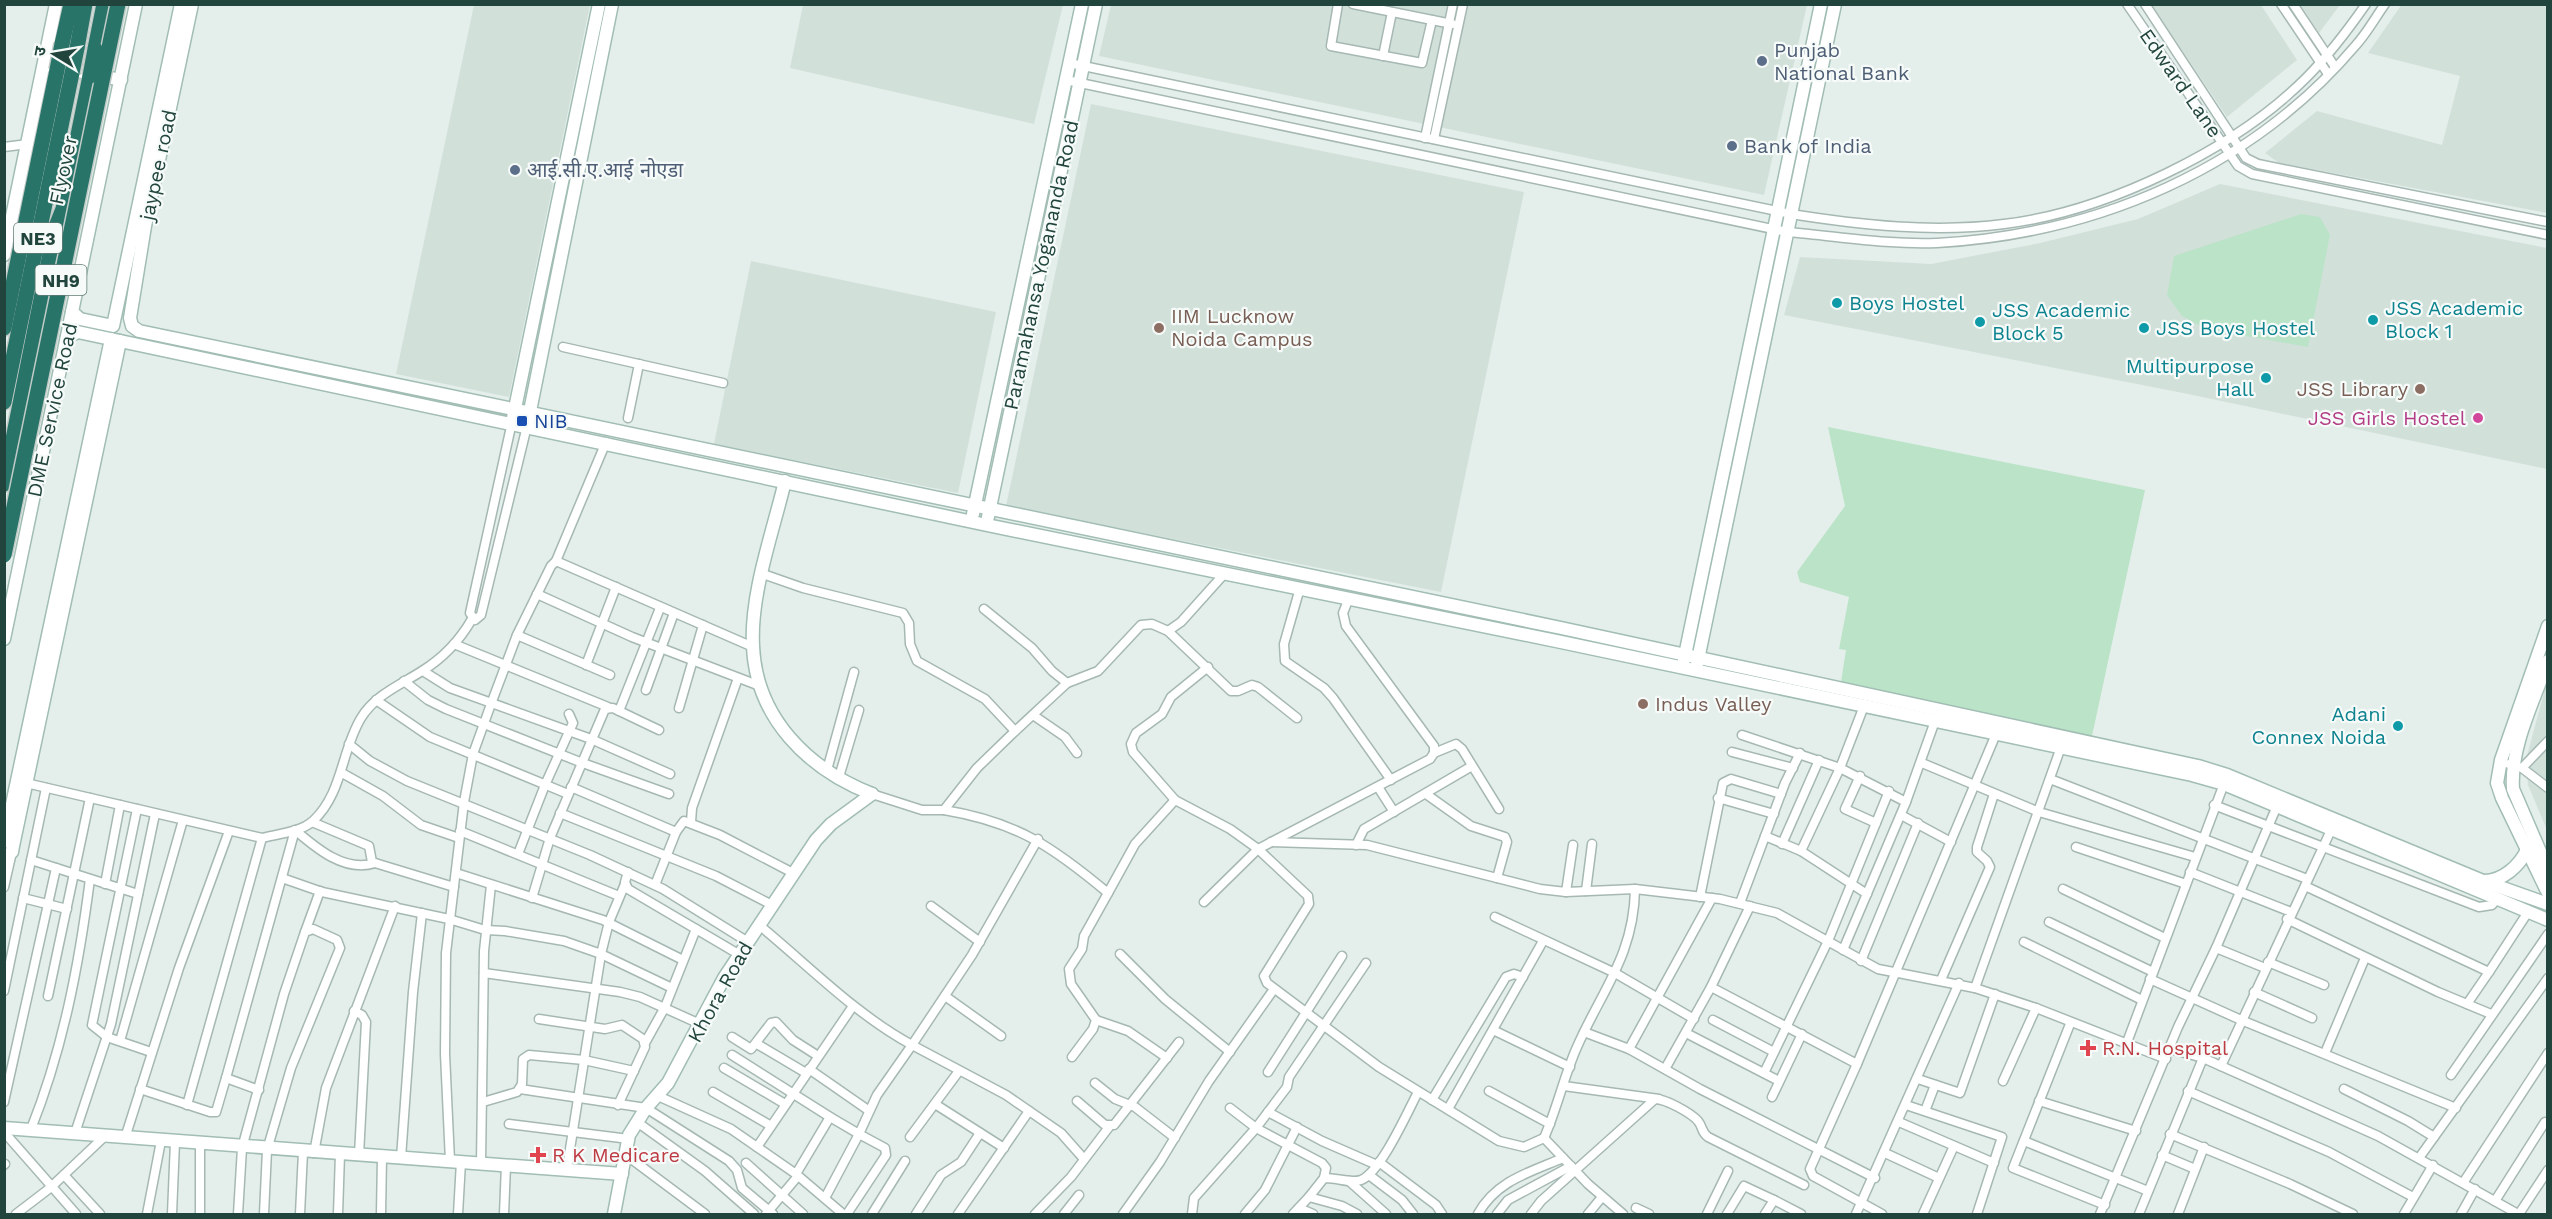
<svg xmlns="http://www.w3.org/2000/svg" width="2552" height="1219" viewBox="0 0 2552 1219" font-family="'Work Sans','Noto Sans Devanagari',sans-serif">
<style>
.built{fill:#d2e0da}
.green{fill:#bbe3c8}
.lines{fill:none;stroke-linecap:round;stroke-linejoin:round}
.street-casing{stroke:#a6b8b3;stroke-width:11}
.secondary-casing{stroke:#a1bdb4;stroke-width:15}
.highway-casing{stroke:#c1cbc8;stroke-width:18}
.street{stroke:#fff;stroke-width:8}
.secondary{stroke:#fff;stroke-width:12}
.highway{stroke:#297468;stroke-width:15}
.highway-bridge-casing{stroke:#c1cbc8;stroke-width:18;stroke-linecap:butt}
.highway-bridge{stroke:#297468;stroke-width:15}
.service-dot{fill:#5c6f8a;stroke:#f6fbf9;stroke-width:2}
.culture-dot{fill:#0f9aa8;stroke:#f6fbf9;stroke-width:2}
.education-dot{fill:#8d6e63;stroke:#f6fbf9;stroke-width:2}
.hotel-dot{fill:#d1479c;stroke:#f6fbf9;stroke-width:2}
.transit-dot{fill:#1a4fb4;stroke:#f6fbf9;stroke-width:2}
.health-dot{fill:#e0444e;stroke:#f6fbf9;stroke-width:2}
.labels{text-anchor:middle;dominant-baseline:central;stroke-width:4.5;stroke-linejoin:round;paint-order:stroke}
.shield{fill:#f6fbf9;stroke:#617b75;stroke-width:1.5}
.shield-label{font-size:18px;font-weight:bold;fill:#21443c}
.service-label{font-size:20px;fill:#4e5e75;stroke:#f6fbf9;text-anchor:start}
.street-label{font-size:20px;fill:#21443c;stroke:#f6fbf9}
.culture-label{font-size:20px;fill:#0d838f;stroke:#f6fbf9;text-anchor:start}
.education-label{font-size:20px;fill:#785e54;stroke:#f6fbf9;text-anchor:start}
.hotel-label{font-size:20px;fill:#b23c85;stroke:#f6fbf9;text-anchor:end}
.transit-label{font-size:20px;fill:#164399;stroke:#f6fbf9;text-anchor:start}
.health-label{font-size:20px;fill:#be3a42;stroke:#f6fbf9;text-anchor:start}
</style>
<rect width="100%" height="100%" fill="#e4efeb"/>
<g class="built">
<polygon points="2402,4 2547,5 2547,213 2279,163 2265,153 2317,111 2442,145 2460,76 2368,53"/>
<polygon points="474,5 590,5 509,397 396,374"/>
<polygon points="803,5 1063,5 1034,124 790,68"/>
<polygon points="1111,5 1807,5 1764,195 1099,56"/>
<polygon points="2151,5 2261,5 2297,60 2227,117"/>
<polygon points="2300,5 2340,5 2319,33"/>
<polygon points="1091,104 1524,192 1441,592 1006,506"/>
<polygon points="2220,184 2547,248 2547,469 2183,393 1784,315 1800,257 1931,264 2040,243 2138,219"/>
<polygon points="751,261 996,312 958,493 714,444"/>
<polygon points="2547,682 2547,830 2528,785 2526,759"/>
</g>
<g class="green">
<polygon points="2301,214 2320,217 2330,235 2308,347 2206,329 2182,316 2167,295 2174,256"/>
<polygon points="1828,427 2145,490 2092,736 1841,682 1846,650 1839,649 1849,597 1800,582 1797,572 1845,506"/>
</g>
<g class="lines">
<g class="street-casing">
<g id="street">
<polyline points="1338,4 1331,46 1422,63 1432,20"/>
<polyline points="1353,4 1452,24"/>
<polyline points="2127,4 2238,166 2252,174 2548,235"/>
<polyline points="2145,4 2246,158 2258,164 2548,222"/>
<polyline points="2281,4 2328,74"/>
<polyline points="2293,4 2335,67"/>
<polyline points="1383,56 1392,12"/>
<path d="M1069,63L1791,214C1860,225 1934,233 2004,224C2105,212 2234,150 2306,78C2328,56 2348,30 2366,4"/>
<path d="M1066,80L1787,232C1837,236 1887,245 1937,243C2097,234 2251,169 2356,45C2367,33 2375,18 2385,4"/>
<polyline points="1425,138 1453,4"/>
<polyline points="1434,139 1463,4"/>
<polyline points="4,147 28,144"/>
<polyline points="563,347 723,383"/>
<polyline points="628,418 639,364"/>
<polyline points="512,422 470,613 475,620 481,615 527,426"/>
<polyline points="556,561 753,647"/>
<polyline points="763,574 803,588 903,613 909,623 910,644 917,661 985,699 1015,731"/>
<polyline points="1300,588 1284,644 1285,661 1324,688 1333,698 1391,780"/>
<polyline points="537,594 632,637 760,686"/>
<polyline points="1349,598 1343,613 1346,626 1434,746 1434,753"/>
<polyline points="984,609 1032,648 1052,671 1067,683"/>
<polyline points="1168,631 1231,691 1238,691 1252,685 1258,687 1297,718"/>
<polyline points="517,635 610,675"/>
<polyline points="454,644 608,707"/>
<polyline points="586,665 616,587"/>
<polyline points="1208,667 1171,697 1162,714 1136,733 1131,744 1133,752 1175,800 1230,829 1258,849 1308,896 1309,904 1264,976 1267,983 1379,1067 1499,1141 1524,1147 1544,1138 1588,1184 1623,1214"/>
<polyline points="423,671 450,688 591,739 670,774"/>
<polyline points="404,681 428,700 446,709 580,762 669,794"/>
<polyline points="646,690 674,613"/>
<polyline points="376,700 430,737 568,794"/>
<polyline points="679,708 703,625"/>
<polyline points="619,711 660,608"/>
<polyline points="1033,715 1065,737 1077,753"/>
<polyline points="1742,735 1840,768 1906,802 1935,721"/>
<polyline points="349,744 370,761 407,781 590,855 663,889 748,942"/>
<polyline points="1732,752 1793,768"/>
<polyline points="1922,763 2039,812 2195,857"/>
<polyline points="2509,764 2522,768 2548,741"/>
<polyline points="2522,768 2548,788"/>
<polyline points="827,770 854,672"/>
<polyline points="342,773 383,796 421,825 459,838"/>
<polyline points="1860,776 1845,809 1876,823"/>
<polyline points="839,777 859,710"/>
<polyline points="2050,779 2307,879"/>
<path d="M26,783L262,838C278,834 301,832 313,821C343,793 341,751 361,718C375,695 400,685 422,671C443,658 460,640 472,619"/>
<polyline points="571,787 676,832"/>
<polyline points="1378,787 1394,812"/>
<polyline points="872,794 922,810 944,810 977,768 1011,735 1067,683 1098,671 1141,625 1152,624 1168,631 1181,622 1225,573"/>
<polyline points="1426,794 1471,826 1505,837 1507,842 1497,878"/>
<polyline points="1718,798 1774,814"/>
<polyline points="2214,805 2479,907 2492,905 2497,899"/>
<polyline points="137,809 92,1025 107,1037 151,1052"/>
<path d="M944,810C1017,822 1053,847 1108,893L1135,844L1175,800"/>
<polyline points="560,813 716,876 772,905"/>
<polyline points="1901,815 1951,842"/>
<polyline points="312,822 369,846 372,862 375,863 454,887"/>
<polyline points="691,822 692,808 738,678"/>
<polyline points="460,831 619,896"/>
<polyline points="1765,836 1801,851 1867,894"/>
<polyline points="1271,842 1367,845 1540,889 1566,892 1635,889 1720,899 1777,913 1878,969 1975,988 2036,1008 2166,1059"/>
<polyline points="1782,844 1819,760"/>
<polyline points="1356,845 1364,829 1371,825 1472,766"/>
<polyline points="2076,847 2186,884"/>
<polyline points="1801,851 1840,768 1864,706"/>
<polyline points="518,854 545,785 573,723 569,714"/>
<polyline points="31,860 138,894"/>
<polyline points="628,872 625,882 628,889 740,955"/>
<polyline points="2190,872 2291,912"/>
<polyline points="456,873 603,920 683,960"/>
<polyline points="282,878 322,892 449,919 485,930 505,931 564,941 601,954 672,988"/>
<polyline points="105,884 120,805"/>
<polyline points="655,885 676,832 684,821 720,835 793,873"/>
<polyline points="2305,886 2489,972 2528,912"/>
<polyline points="4,887 12,852"/>
<polyline points="2063,889 2165,938"/>
<polyline points="1586,891 1592,844"/>
<polyline points="1566,892 1573,845"/>
<polyline points="1700,897 1723,783 1731,779 1781,794"/>
<polyline points="23,898 67,909"/>
<polyline points="532,898 550,838 605,709 613,708 659,730"/>
<polyline points="1204,902 1258,849 1430,759 1434,753 1456,744 1462,749 1499,809"/>
<polyline points="1740,903 1785,783 1800,753"/>
<polyline points="931,906 980,942"/>
<polyline points="1495,917 1615,973 1694,1019"/>
<polyline points="2287,919 2438,992 2491,1014"/>
<polyline points="2049,922 2153,972"/>
<path d="M759,925C809,966 855,1014 912,1045L972,955L1038,839"/>
<polyline points="305,932 320,891"/>
<polyline points="2024,942 2142,1000"/>
<polyline points="2216,948 2265,968"/>
<polyline points="1843,950 1906,802"/>
<polyline points="1120,954 1165,999 1230,1052"/>
<polyline points="1861,961 1918,823"/>
<polyline points="2268,962 2324,985"/>
<polyline points="484,973 620,992 640,997 700,1024"/>
<polyline points="2150,979 2241,1020 2456,1108"/>
<polyline points="1941,980 1990,867 1987,861 1977,852 1977,847 1994,794"/>
<polyline points="1711,987 1857,1064"/>
<polyline points="1975,988 2061,747"/>
<polyline points="4,991 46,788"/>
<polyline points="2254,992 2312,1018"/>
<polyline points="48,996 90,798"/>
<polyline points="945,996 1001,1036"/>
<polyline points="2467,1004 2489,972"/>
<polyline points="354,1011 362,1015 366,1022 359,1155"/>
<polyline points="539,1019 605,1029 622,1025 643,1039 645,1047 618,1105"/>
<polyline points="1096,1020 1128,1031 1167,1058"/>
<polyline points="1713,1020 1774,1052"/>
<polyline points="2070,1024 2013,1168 2105,1205"/>
<polyline points="1493,1030 1570,1067"/>
<polyline points="1584,1032 1629,1049 1700,1089 1875,1178"/>
<polyline points="1686,1033 1779,1081"/>
<polyline points="732,1037 751,1049 771,1023 776,1022 793,1040 818,1056"/>
<polyline points="120,1041 183,820"/>
<polyline points="645,1043 665,1007 696,929"/>
<polyline points="757,1044 806,1073"/>
<polyline points="2126,1045 2225,781"/>
<polyline points="1629,1049 1712,898"/>
<polyline points="2170,1049 2203,1058 2378,1136 2518,1214"/>
<polyline points="2325,1053 2365,958"/>
<polyline points="732,1055 830,1117"/>
<polyline points="1072,1057 1093,1029 1096,1020 1071,984 1069,969 1082,949 1084,936 1108,893"/>
<polyline points="2221,1066 2332,828"/>
<polyline points="724,1068 785,1104"/>
<polyline points="809,1069 868,1110"/>
<polyline points="1665,1069 1711,987 1750,906"/>
<polyline points="1268,1072 1342,956"/>
<polyline points="1764,1073 1828,941 1889,791"/>
<polyline points="2451,1075 2548,934"/>
<polyline points="1918,1079 1960,1093 1995,994"/>
<polyline points="2003,1081 2036,1008"/>
<polyline points="1095,1083 1115,1099 1135,1107 1175,1138"/>
<polyline points="1564,1086 1659,1099"/>
<polyline points="140,1089 210,1112 216,1112 226,1078"/>
<polyline points="520,1089 646,1108 729,1161 737,1170 742,1188 773,1214"/>
<polyline points="2344,1089 2408,1121 2434,1137"/>
<path d="M259,1090L226,1078L295,830C316,848 345,873 375,863"/>
<polyline points="1489,1091 1550,1124"/>
<polyline points="2188,1091 2329,1152 2413,1197"/>
<polyline points="713,1092 771,1126"/>
<polyline points="658,1096 731,1129 796,1174 843,1214"/>
<polyline points="1772,1097 1802,1034"/>
<polyline points="1432,1100 1506,977 1514,974 1523,977"/>
<polyline points="1077,1101 1105,1125 1114,1125 1179,1042"/>
<polyline points="2039,1101 2136,1131"/>
<polyline points="4,1102 56,868"/>
<polyline points="483,1102 517,1092 522,1084 523,1059 529,1055 584,1060 634,1071"/>
<polyline points="935,1104 1004,1148"/>
<polyline points="187,1105 262,838"/>
<polyline points="1906,1105 2002,1137 1977,1214"/>
<polyline points="1230,1108 1256,1128 1322,1163 1326,1168 1324,1178"/>
<polyline points="1448,1109 1543,941"/>
<polyline points="1925,1111 1935,1085"/>
<polyline points="1268,1112 1322,1141 1377,1165"/>
<polyline points="637,1122 705,1171 754,1214"/>
<polyline points="1899,1122 1994,1163"/>
<polyline points="509,1124 629,1139"/>
<path d="M31,1129C63,1049 79,965 90,879"/>
<polyline points="4,1132 76,1214"/>
<polyline points="75,1133 111,1024 155,814"/>
<polyline points="2170,1134 2290,1184 2353,1214"/>
<polyline points="910,1137 959,1071"/>
<polyline points="125,1138 179,968 229,831"/>
<path d="M1544,1138C1557,1109 1564,1076 1577,1047C1602,990 1634,955 1635,889"/>
<polyline points="2024,1141 2148,1191"/>
<polyline points="200,1144 200,1214"/>
<polyline points="757,1147 853,1006"/>
<polyline points="314,1153 326,1088 395,906"/>
<polyline points="1885,1153 1939,1178"/>
<polyline points="626,1155 705,1214"/>
<polyline points="2162,1155 2195,1169"/>
<polyline points="401,1158 413,992 422,913"/>
<polyline points="2419,1158 2548,978"/>
<polyline points="450,1161 445,1054 446,953 464,802 473,754 491,704 517,635 551,566 556,561 606,442"/>
<polyline points="1379,1162 1436,1205 1442,1214"/>
<polyline points="481,1163 484,951 491,885"/>
<polyline points="746,1163 803,1214"/>
<polyline points="4,1165 5,1164"/>
<polyline points="567,1168 601,954 609,922 625,884"/>
<polyline points="796,1174 830,1117 859,1134 877,1095 912,1045 1006,1095 1061,1133 1084,1159"/>
<polyline points="64,1175 100,1214"/>
<polyline points="1369,1175 1402,1200 1413,1214"/>
<polyline points="1349,1181 1386,1214"/>
<polyline points="2463,1183 2548,1053"/>
<path d="M1309,1197L1324,1178C1335,1177 1350,1184 1361,1180C1381,1172 1408,1111 1418,1092"/>
<polyline points="825,1198 859,1134 885,1148 886,1155 847,1214"/>
<polyline points="2495,1201 2545,1122 2548,1123"/>
<polyline points="1299,1208 1313,1214"/>
<polyline points="1636,1208 1649,1214"/>
<polyline points="16,1214 50,1188 105,1136"/>
<polyline points="147,1214 161,1141"/>
<polyline points="172,1214 175,1142"/>
<polyline points="238,1214 242,1148 284,994 305,932 313,929 337,940 340,948 291,1068 267,1150 264,1214"/>
<polyline points="300,1214 303,1152"/>
<polyline points="338,1214 340,1154"/>
<polyline points="381,1214 382,1157"/>
<polyline points="458,1214 461,1162"/>
<polyline points="504,1214 506,1165"/>
<polyline points="766,1214 798,1176"/>
<polyline points="872,1214 905,1161"/>
<polyline points="916,1214 941,1175 961,1162 980,1133"/>
<polyline points="958,1214 1029,1111"/>
<polyline points="1035,1214 1071,1177 1109,1127"/>
<polyline points="1064,1214 1079,1195"/>
<polyline points="1123,1214 1160,1162 1209,1081 1274,989"/>
<polyline points="1192,1214 1194,1198 1256,1128 1287,1087 1289,1077 1366,963"/>
<polyline points="1245,1214 1265,1190 1297,1127"/>
<polyline points="1293,1214 1309,1197 1342,1206 1357,1214"/>
<path d="M1478,1214C1496,1181 1530,1172 1563,1158"/>
<polyline points="1497,1214 1508,1200 1571,1166"/>
<path d="M1531,1214L1541,1201L1655,1099C1666,1099 1691,1113 1698,1121C1703,1127 1701,1132 1708,1137L1804,1185"/>
<polyline points="1588,1214 1602,1197"/>
<polyline points="1707,1214 1728,1171"/>
<polyline points="1727,1214 1744,1186 1774,1200"/>
<polyline points="1765,1214 1774,1200 1801,1214"/>
<polyline points="1856,1214 1959,983"/>
<polyline points="1882,1214 1813,1176 1810,1169 1857,1064 1996,734"/>
<polyline points="1923,1214 1954,1146"/>
<polyline points="2100,1214 2178,1027 2216,948 2277,806"/>
<polyline points="2139,1214 2203,1058"/>
<polyline points="2178,1214 2204,1147"/>
<polyline points="2404,1214 2433,1165"/>
<polyline points="2461,1214 2475,1189"/>
<polyline points="2519,1214 2548,1170"/>
</g>
</g>
<g class="secondary-casing">
<g id="secondary">
<polyline points="192,4 145,226 130,318 132,326 139,331 1561,628 2198,766 2227,775 2483,881 2548,904"/>
<polyline points="49,65 121,80"/>
<polyline points="4,255 56,4"/>
<polyline points="72,312 80,319 113,326 181,4"/>
<polyline points="67,337 78,332 120,341 987,525 1561,642 2192,775 2224,784 2548,920"/>
<polyline points="513,418 599,4"/>
<polyline points="528,421 612,4"/>
<path d="M785,481C773,532 750,594 753,646C756,718 808,769 872,794"/>
<polyline points="973,514 1082,4"/>
<polyline points="988,517 1096,4"/>
<polyline points="2548,626 2501,760 2497,783 2502,798 2548,893"/>
<polyline points="4,639 136,4"/>
<polyline points="1684,660 1821,4"/>
<path d="M2548,661C2534,701 2510,746 2513,789L2548,870"/>
<polyline points="1697,664 1835,4"/>
<polyline points="4,842 111,339"/>
<polyline points="4,857 12,852 13,846 120,341"/>
<path d="M2484,881C2503,881 2519,866 2527,850"/>
<polyline points="4,1128 622,1174"/>
<polyline points="614,1214 629,1135 646,1108 668,1083 724,978 816,840 831,824 872,794"/>
</g>
</g>
<g class="highway-casing">
<g id="highway">
<polyline points="62,44 71,4"/>
<polyline points="77,48 85,4"/>
<polyline points="95,49 104,4"/>
<polyline points="4,328 57,70"/>
<polyline points="4,402 72,73"/>
<polyline points="4,484 55,229 63,209 90,76"/>
</g>
</g>
<use href="#street" class="street"/>
<use href="#secondary" class="secondary"/>
<use href="#highway" class="highway"/>
<g class="highway-bridge-casing">
<g id="highway-bridge">
<polyline points="57,70 62,44"/>
<polyline points="72,73 77,48"/>
<polyline points="90,76 95,49"/>
<polyline points="4,555 118,4"/>
</g>
</g>
<use href="#highway-bridge" class="highway-bridge"/>
</g>
<g class="service-dot">
<circle cx="1762" cy="61" r="6"/>
<circle cx="1732" cy="146" r="6"/>
<circle cx="515" cy="170" r="6"/>
</g>
<g class="culture-dot">
<circle cx="1837" cy="303" r="6"/>
<circle cx="2373" cy="320" r="6"/>
<circle cx="1980" cy="322" r="6"/>
<circle cx="2144" cy="328" r="6"/>
<circle cx="2266" cy="378" r="6"/>
<circle cx="2398" cy="726" r="6"/>
</g>
<g class="education-dot">
<circle cx="1159" cy="328" r="6"/>
<circle cx="2420" cy="389" r="6"/>
<circle cx="1643" cy="704" r="6"/>
</g>
<circle class="hotel-dot" cx="2478" cy="418" r="6"/>
<rect class="transit-dot" x="516" y="415" width="12" height="12" rx="3"/>
<g class="health-dot">
<path d="M2085 1039h6v6h6v6h-6v6h-6v-6h-6v-6h6z"/>
<path d="M535 1146h6v6h6v6h-6v6h-6v-6h-6v-6h6z"/>
</g>
<g class="labels">
<g class="shield">
<rect x="14" y="223" width="48" height="30" rx="4.5"/>
<rect x="35.5" y="265" width="51" height="30" rx="4.5"/>
</g>
<g class="shield-label">
<text x="38" y="238">NE3</text>
<text x="61" y="280">NH9</text>
</g>
<g class="service-label">
<text x="1774" y="50">Punjab<tspan x="1774" dy="23">National Bank</tspan></text>
<text x="1744" y="146">Bank of India</text>
<text x="527" y="170">आई.सी.ए.आई नोएडा</text>
</g>
<g class="street-label">
<text transform="translate(2181 83) rotate(55)">Edward Lane</text>
<text transform="translate(158 165) rotate(-78)">jaypee road</text>
<text transform="translate(63 170) rotate(-78)">Flyover</text>
<text transform="translate(1041 265) rotate(-78)">Paramahansa Yogananda Road</text>
<text transform="translate(52 410) rotate(-78)">DME Service Road</text>
<text transform="translate(720 992) rotate(-61)">Khora Road</text>
</g>
<g class="culture-label">
<text x="1849" y="303">Boys Hostel</text>
<text x="2385" y="308">JSS Academic<tspan x="2385" dy="23">Block 1</tspan></text>
<text x="1992" y="310">JSS Academic<tspan x="1992" dy="23">Block 5</tspan></text>
<text x="2156" y="328">JSS Boys Hostel</text>
<text x="2254" y="366" text-anchor="end">Multipurpose<tspan x="2254" dy="23">Hall</tspan></text>
<text x="2386" y="714" text-anchor="end">Adani<tspan x="2386" dy="23">Connex Noida</tspan></text>
</g>
<g class="education-label">
<text x="1171" y="316">IIM Lucknow<tspan x="1171" dy="23">Noida Campus</tspan></text>
<text x="2408" y="389" text-anchor="end">JSS Library</text>
<text x="1655" y="704">Indus Valley</text>
</g>
<g class="hotel-label">
<text x="2466" y="418">JSS Girls Hostel</text>
</g>
<g class="transit-label">
<text x="534" y="421">NIB</text>
</g>
<g class="health-label">
<text x="2102" y="1048">R.N. Hospital</text>
<text x="552" y="1155">R K Medicare</text>
</g>
</g>
<rect width="2552" height="1219" fill="none" stroke="#21443c" stroke-width="12"/>
<g transform="translate(54 54) rotate(281)" stroke="#f6fbf9" stroke-width="4.5" paint-order="stroke">
<path d="M0-4.5L10 22L0 15L-10 22Z" fill="#21443c"/>
<text y="-9" font-size="16" font-weight="bold" text-anchor="middle" fill="#21443c">उ</text>
</g>
</svg>
